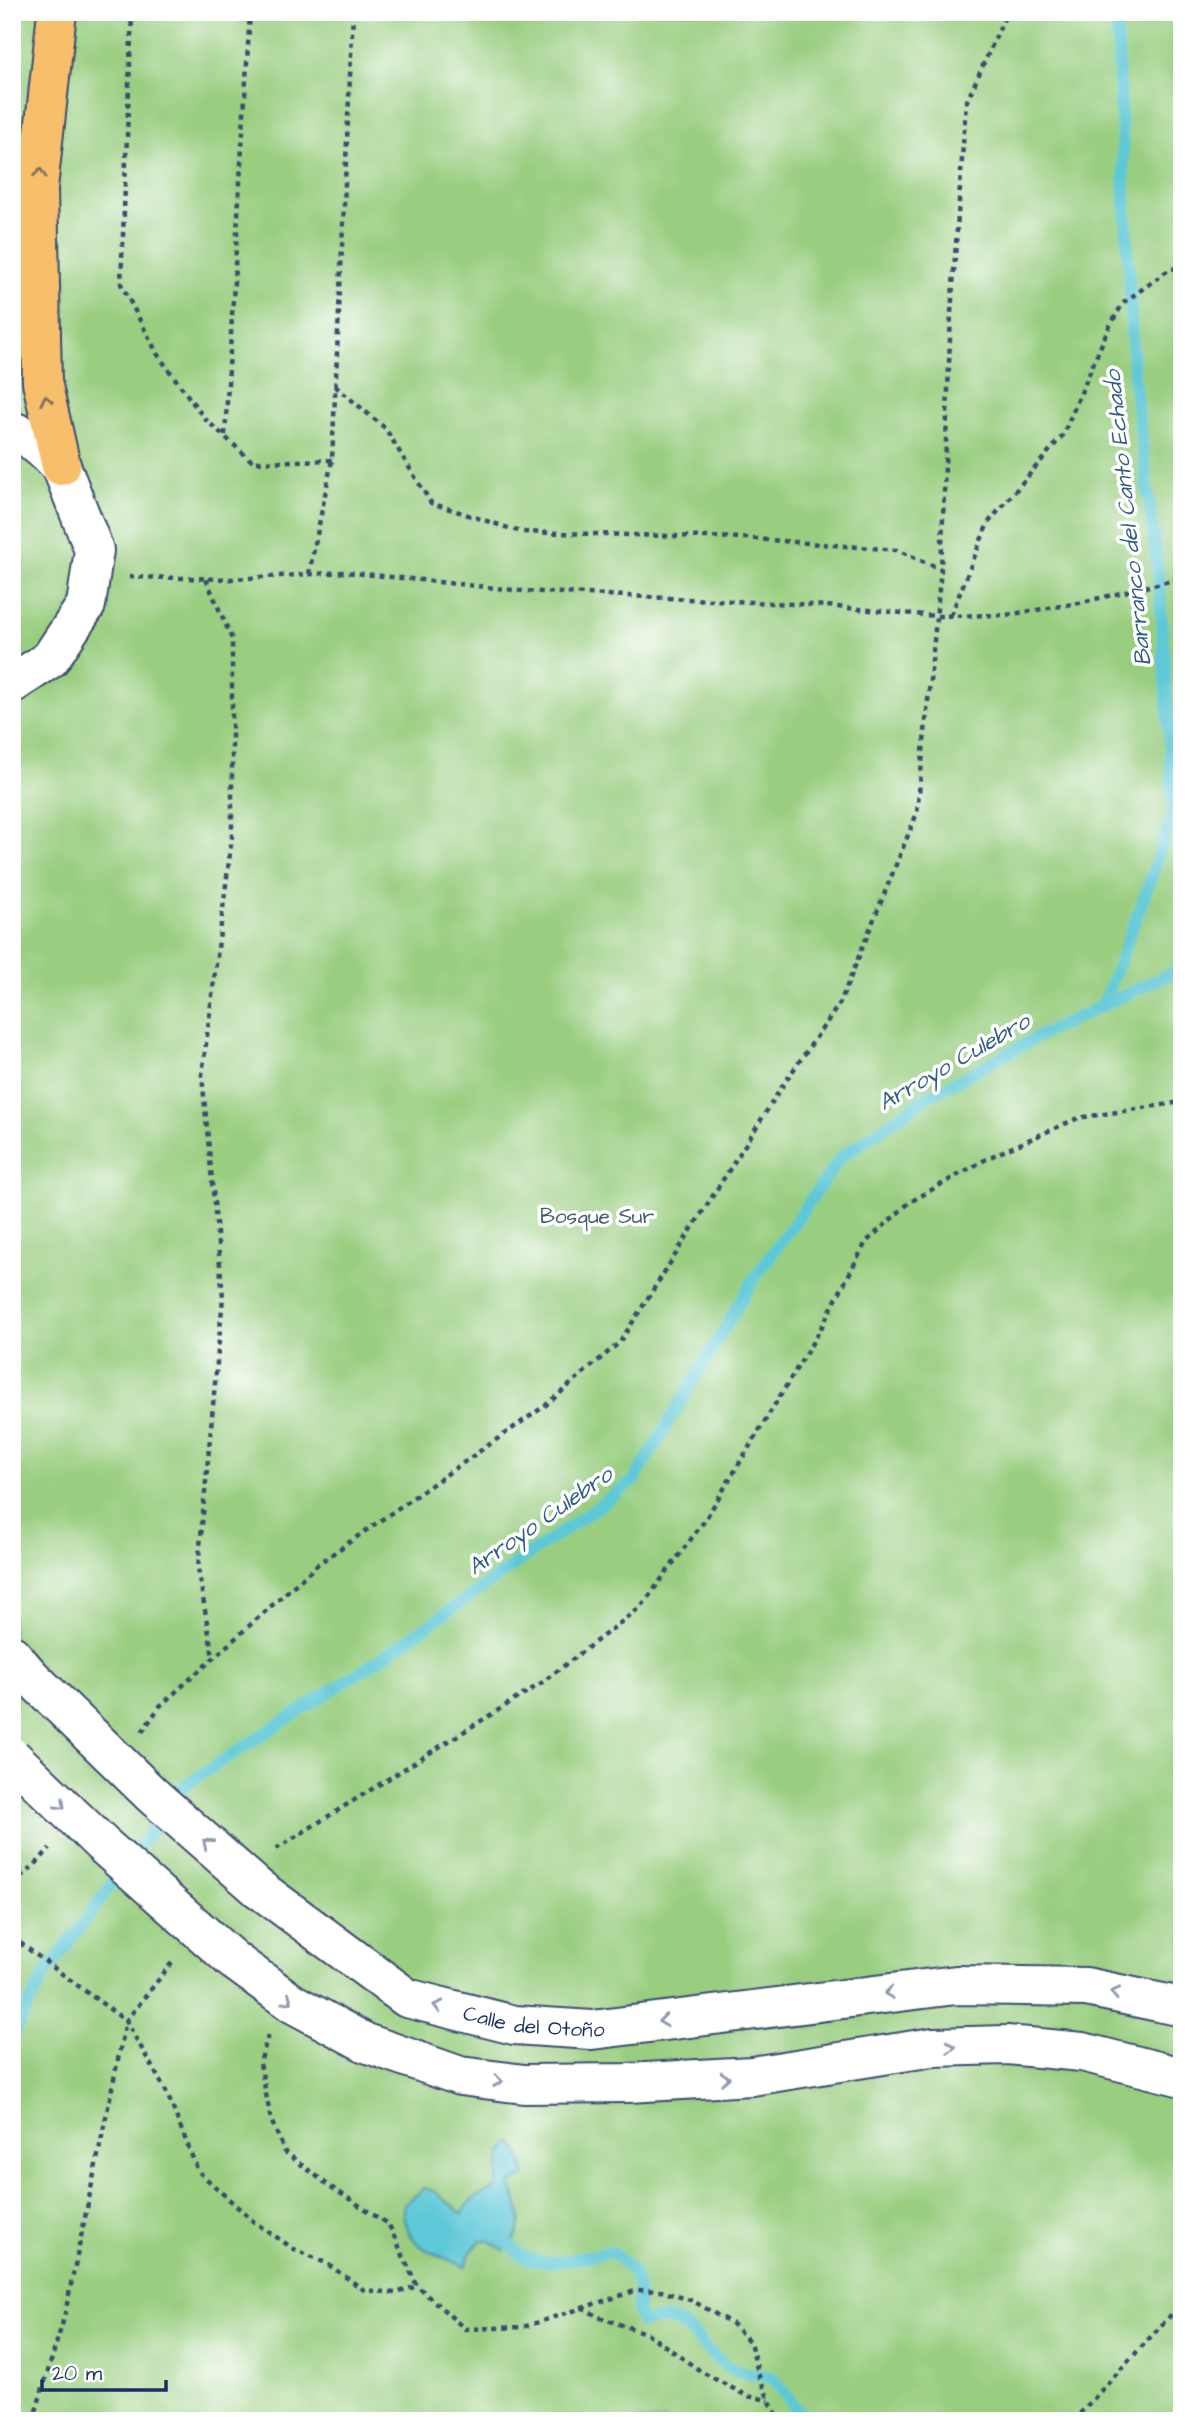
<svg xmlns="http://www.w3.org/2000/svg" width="1194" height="2433" viewBox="0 0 1194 2433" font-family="'Architects Daughter',sans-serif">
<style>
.green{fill:#99ce80;stroke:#5a7e6f;stroke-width:2}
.water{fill:#5dc8d7;stroke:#3c7c9a;stroke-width:2}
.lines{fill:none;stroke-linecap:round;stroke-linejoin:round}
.stream{stroke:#5dc8d7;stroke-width:12}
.minor-casing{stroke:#3b4c70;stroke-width:42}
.trunk-casing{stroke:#3b4c70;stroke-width:42}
.path{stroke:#3b4c70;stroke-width:4.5;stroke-dasharray:5 5;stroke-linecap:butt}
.minor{stroke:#fff;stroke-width:38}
.trunk{stroke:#f7bf6c;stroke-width:38}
.minor-bridge-casing{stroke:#3b4c70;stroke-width:42;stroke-linecap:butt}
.minor-bridge{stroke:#fff;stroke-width:38}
.oneway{stroke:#7e7064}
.oneway2{stroke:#8d97ae}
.labels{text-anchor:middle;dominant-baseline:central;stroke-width:7;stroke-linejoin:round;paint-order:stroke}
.park-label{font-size:21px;fill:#415f68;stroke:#fff}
.street-label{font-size:21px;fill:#1b2f5e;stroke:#fff}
.water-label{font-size:23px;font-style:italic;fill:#2f5d82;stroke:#fff}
</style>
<rect width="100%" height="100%" fill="#fff"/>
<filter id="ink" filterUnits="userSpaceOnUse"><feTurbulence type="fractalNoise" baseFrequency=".0143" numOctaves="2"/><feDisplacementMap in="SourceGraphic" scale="14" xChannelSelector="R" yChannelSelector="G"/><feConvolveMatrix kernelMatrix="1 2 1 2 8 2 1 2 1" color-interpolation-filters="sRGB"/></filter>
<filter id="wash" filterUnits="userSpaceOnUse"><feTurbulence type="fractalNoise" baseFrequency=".00686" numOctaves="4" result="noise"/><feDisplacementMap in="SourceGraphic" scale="28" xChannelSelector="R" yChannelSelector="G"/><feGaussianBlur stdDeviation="1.57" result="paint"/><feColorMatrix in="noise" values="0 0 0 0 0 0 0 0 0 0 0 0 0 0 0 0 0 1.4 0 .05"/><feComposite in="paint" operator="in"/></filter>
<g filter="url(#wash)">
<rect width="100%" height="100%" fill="#f2edd9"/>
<rect class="green" x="12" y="12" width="1170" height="2409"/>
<path class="water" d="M511,2142L518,2150L526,2176L510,2184C521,2211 529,2229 504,2250L488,2240H481L470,2253L466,2267C432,2251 403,2250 404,2204L425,2188L435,2192L463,2214C468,2196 481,2196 496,2188L502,2151Z"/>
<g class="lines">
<g class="stream">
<polyline points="1102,1007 1145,895 1174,811 1159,581 1134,380 1116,12"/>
<polyline points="12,2037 44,1976 185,1785 383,1657 634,1481 752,1282 841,1157 927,1097 1043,1034 1182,968"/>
<path d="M510,2245C514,2248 518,2254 523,2256C547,2271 585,2254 611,2252C626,2263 639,2274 638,2294C638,2306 636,2312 642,2323C691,2309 691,2342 724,2364C738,2374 755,2375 772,2377L804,2419L810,2421"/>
</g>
</g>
</g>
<g filter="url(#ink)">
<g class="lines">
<g class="minor-casing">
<g id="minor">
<polyline points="12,431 28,437 61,466 94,550 86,605 50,659 12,684"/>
<polyline points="12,1655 30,1676"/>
<path id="s1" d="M258,1888L407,1998L514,2025L592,2030L956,1985L1086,1987L1182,2007"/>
<polyline points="233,1960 292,2003 366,2043 460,2076 524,2084 628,2083 752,2076 933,2047 1007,2045 1082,2052 1182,2077"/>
</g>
</g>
<g class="trunk-casing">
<polyline id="trunk" points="57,12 38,188 42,382 61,466"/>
</g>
<g class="path">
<polyline points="132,12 121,284 158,355 204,418 253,462 332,460"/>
<polyline points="335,386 385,428 431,503 521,532 744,538 897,550 941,569"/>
<polyline points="225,435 250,12"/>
<polyline points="309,574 332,460 353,12"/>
<polyline points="129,577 232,579 345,572 523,591 815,605 936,616 1006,615 1079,603 1182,578"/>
<polyline points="206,579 232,639 232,837 202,1075 223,1297 198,1568 213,1658"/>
<polyline points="951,615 988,523 1063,435 1108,329 1123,303 1170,269 1182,268"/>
<polyline points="142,1732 160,1706 318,1564 546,1405 620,1342 785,1082 840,1003 917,813 941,569 951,313 966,103 1007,12"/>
<polyline points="276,1849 540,1684 641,1607 705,1520 820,1330 866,1242 910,1202 990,1157 1078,1118 1182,1102"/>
<polyline points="12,1883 34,1866 50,1848"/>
<polyline points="12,1937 126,2021 166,2091 198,2171 254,2222 294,2249 326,2263 364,2290 396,2293 417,2286"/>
<polyline points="268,2035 260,2063 271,2120 285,2152 328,2185 389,2225 417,2286 465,2329 523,2327 638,2290 661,2291 693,2301 731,2323 750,2342 759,2376 769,2400 780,2421"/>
<polyline points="582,2307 599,2317 648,2334 702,2372 747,2396 769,2400"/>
<polyline points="33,2421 64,2318 126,2021 174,1960"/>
<polyline points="1073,2421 1182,2303"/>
</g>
<use href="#minor" class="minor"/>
<use href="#trunk" class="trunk"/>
<g class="minor-bridge-casing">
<g id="minor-bridge">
<polyline points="30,1676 152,1795 258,1888"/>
<polyline points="12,1757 102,1844 233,1960"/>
</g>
</g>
<use href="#minor-bridge" class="minor-bridge"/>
</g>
<defs><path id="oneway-chevron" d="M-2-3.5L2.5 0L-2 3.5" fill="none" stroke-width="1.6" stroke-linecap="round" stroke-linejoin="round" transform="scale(1.75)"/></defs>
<g class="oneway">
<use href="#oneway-chevron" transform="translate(40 173) rotate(-84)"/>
<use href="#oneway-chevron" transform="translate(46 400) rotate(-103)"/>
</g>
<g class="oneway2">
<use href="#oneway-chevron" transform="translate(61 1805) rotate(44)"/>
<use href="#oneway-chevron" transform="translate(207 1843) rotate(-139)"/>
<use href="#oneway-chevron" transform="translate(889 1993) rotate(173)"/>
<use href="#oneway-chevron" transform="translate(1115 1993) rotate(-168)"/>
<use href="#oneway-chevron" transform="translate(288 2000) rotate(34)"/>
<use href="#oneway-chevron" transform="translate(438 2006) rotate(-166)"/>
<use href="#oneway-chevron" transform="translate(663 2021) rotate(173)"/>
<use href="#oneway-chevron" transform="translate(951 2047) rotate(-2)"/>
<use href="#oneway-chevron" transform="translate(725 2078) rotate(-3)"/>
<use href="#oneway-chevron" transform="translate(498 2081) rotate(8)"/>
</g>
</g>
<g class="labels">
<g class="park-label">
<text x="597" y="1216">Bosque Sur</text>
</g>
<g class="street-label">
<text stroke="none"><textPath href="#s1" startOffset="315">Calle del Otoño</textPath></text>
</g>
<g class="water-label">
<text transform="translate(1128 518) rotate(-96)">Barranco del Canto Echado</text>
<text transform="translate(954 1062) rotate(-30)">Arroyo Culebro</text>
<text transform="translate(540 1521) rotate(-35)">Arroyo Culebro</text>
</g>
</g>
<rect width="1194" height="2433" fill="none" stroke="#fff" stroke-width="42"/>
<path d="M42 2380v10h124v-10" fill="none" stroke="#1b2f5e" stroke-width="3.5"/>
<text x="52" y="2380" font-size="21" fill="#1b2f5e" stroke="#ffffff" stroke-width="5" paint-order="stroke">20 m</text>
</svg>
